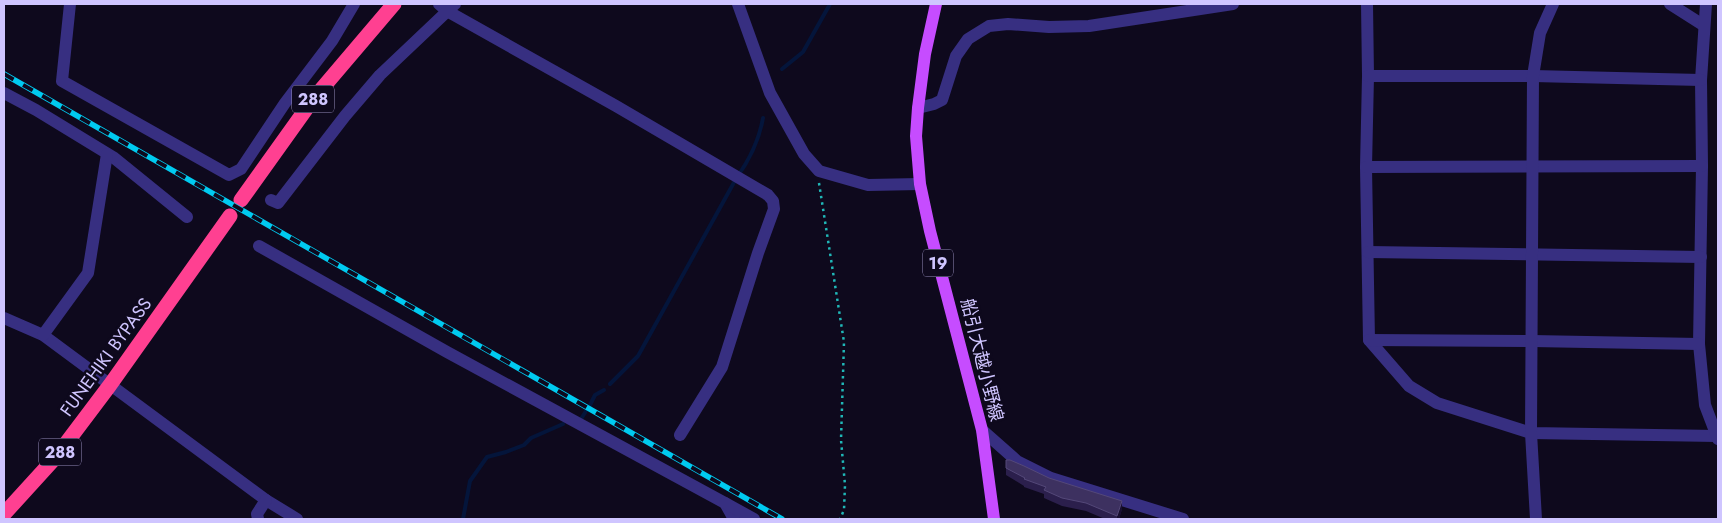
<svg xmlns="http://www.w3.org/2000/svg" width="1722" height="523" viewBox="0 0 1722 523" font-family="Jost,'Noto Sans JP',sans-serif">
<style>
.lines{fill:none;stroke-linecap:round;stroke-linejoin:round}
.stream{stroke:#04153b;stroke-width:4}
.path{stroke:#20b7b7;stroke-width:2.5;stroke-dasharray:2.5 4;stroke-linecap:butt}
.minor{stroke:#372f81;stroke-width:12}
.major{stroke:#c64cff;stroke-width:12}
.highway{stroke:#ff4091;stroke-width:15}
.rail-casing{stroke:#00caf0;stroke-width:5.5}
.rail{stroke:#0e091d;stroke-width:4;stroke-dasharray:11;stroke-linecap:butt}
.wall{fill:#2b1f4c}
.shaded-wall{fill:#180f31}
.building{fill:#3d3160;stroke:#544879}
.labels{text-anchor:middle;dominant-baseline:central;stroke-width:5;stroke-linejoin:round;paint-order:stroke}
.shield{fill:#0e091d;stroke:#958dbb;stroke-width:1}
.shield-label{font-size:16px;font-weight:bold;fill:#cfc5ff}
.street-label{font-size:18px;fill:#cfc5ff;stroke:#0e091d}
</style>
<rect width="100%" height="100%" fill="#0e091d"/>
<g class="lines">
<g class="stream">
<polyline points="782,69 803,52 830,4"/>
<path d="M610,384L638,356L737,177C750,159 759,140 763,118"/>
<polyline points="590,405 595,395 604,390"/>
<polyline points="581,419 586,411"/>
<polyline points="463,519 470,481 487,457 506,452 524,445 531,438 563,424"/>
</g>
<polyline class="path" points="819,183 844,342 841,440 845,485 844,510 840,519"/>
<g class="minor">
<polyline points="70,4 62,81 229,175 241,169 285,103 332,41 354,4"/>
<polyline points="439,4 447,11 616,106 768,195 773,201 774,209 758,253 722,367 680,435"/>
<polyline points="738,4 770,93 804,154 819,171 868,185 920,184"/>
<polyline points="1367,4 1368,76 1366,167 1369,340 1409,386 1437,403 1531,433 1717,436"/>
<polyline points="1670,4 1703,25"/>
<polyline points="1706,4 1701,80 1702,166 1699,344 1705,405 1718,439"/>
<polyline points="1368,76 1533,76 1701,80"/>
<polyline points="4,93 36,110 113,157 187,217"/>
<polyline points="918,108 934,104 942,100 956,56 968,39 989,26 1008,24 1049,27 1089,26 1233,4"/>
<polyline points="1366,167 1702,166"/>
<polyline points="271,200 278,203 345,116 380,75 455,4"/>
<polyline points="259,246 447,352 725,503 734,519"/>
<polyline points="1368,252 1701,257"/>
<polyline points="4,318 43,335 266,500 297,519"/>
<polyline points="43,335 88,273 107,154"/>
<polyline points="1369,340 1532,341 1699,344"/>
<polyline points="982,430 1017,461 1051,478 1183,519"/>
<polyline points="725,503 754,519"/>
<polyline points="258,519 257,514 266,500"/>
<polyline points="1536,519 1531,433 1533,76 1540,33 1553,4"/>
</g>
<polyline class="major" points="936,4 925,54 918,108 916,136 920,184 930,231 982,430 994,519"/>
<g class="highway">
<polyline points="241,200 314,98 394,4"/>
<polyline points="4,514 55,458 110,385 230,216"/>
</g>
<g class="rail-casing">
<polyline id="rail" points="4,74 782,519"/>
</g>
<use href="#rail" class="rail"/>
</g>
<polygon class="wall" points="1006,460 1122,509 1119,519 1105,519 1086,511 1062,506 1044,498 1044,494 1024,487 1024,486 1006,475"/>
<polygon class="shaded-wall" points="1122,501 1122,509 1119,519 1117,519 1117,516"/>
<polygon class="building" points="1006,460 1010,460 1024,466 1049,478 1122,501 1117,516 1086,503 1062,498 1044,490 1046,487 1024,479 1025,478 1006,468"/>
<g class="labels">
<g class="shield">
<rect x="292" y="85.5" width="42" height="27" rx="4"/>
<rect x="923" y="249.5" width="30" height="27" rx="4"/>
<rect x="39" y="438.5" width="42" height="27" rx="4"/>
</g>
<g class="shield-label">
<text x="313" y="99">288</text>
<text x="938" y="263">19</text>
<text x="60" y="452">288</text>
</g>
<g class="street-label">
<text transform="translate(106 357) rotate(-54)">FUNEHIKI BYPASS</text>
<text transform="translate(982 360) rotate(76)">船引大越小野線</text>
</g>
</g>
<rect width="1722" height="523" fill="none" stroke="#cfc5ff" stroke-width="10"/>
</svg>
